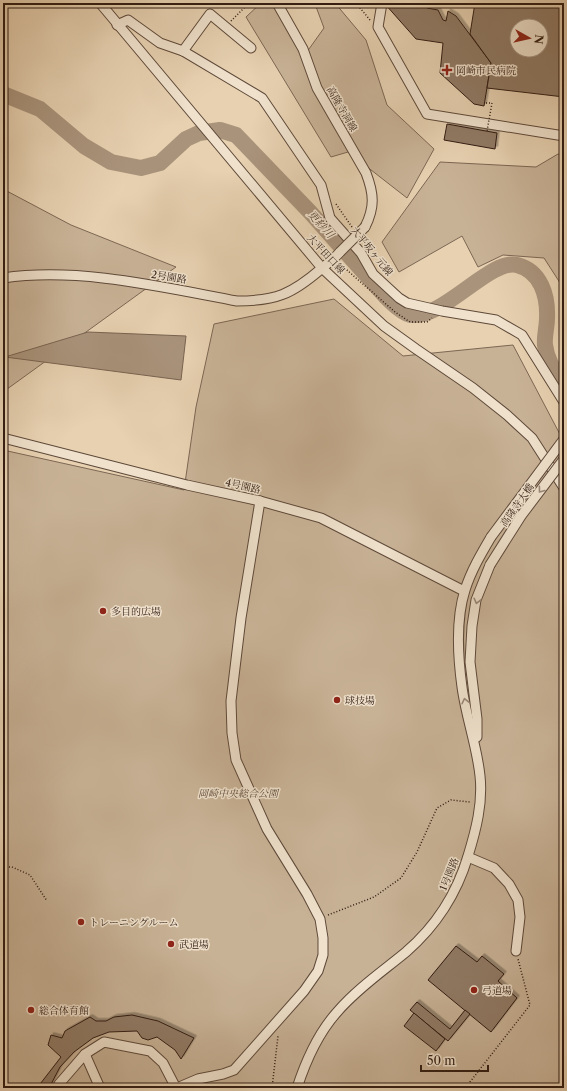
<svg xmlns="http://www.w3.org/2000/svg" width="567" height="1091" viewBox="0 0 567 1091" font-family="'Libre Caslon Text','Noto Serif JP',serif">
<style>
.green{fill:#c8b296;stroke:#7c6754}
.water{fill:#a9937b;stroke:#796351}
.lines{fill:none;stroke-linecap:round;stroke-linejoin:round}
.river{stroke:#a9937b;stroke-width:16}
.building{fill:#907a65;stroke:#311c12;fill-rule:evenodd;filter:url(#shadow)}
.minor-casing{stroke:#5e493a;stroke-width:11}
.path{stroke:#311c12;stroke-width:1.5;stroke-dasharray:1 2;stroke-linecap:butt}
.minor{stroke:#efe1cc;stroke-width:9}
.minor-bridge-casing{stroke:#5e493a;stroke-width:11;stroke-linecap:butt}
.path-bridge{stroke:#311c12;stroke-width:1.5;stroke-dasharray:1 2;stroke-linecap:butt}
.minor-bridge{stroke:#efe1cc;stroke-width:9}
.oneway{stroke:#9a8878}
.poi-dot{fill:#8f2418;stroke:#efe1cc;stroke-width:1.5}
.labels{text-anchor:middle;dominant-baseline:central;stroke-width:3;stroke-linejoin:round;paint-order:stroke}
.poi-label{font-size:10px;fill:#311c12;stroke:#efe1cc;text-anchor:start}
.street-label{font-size:10px;fill:#311c12;stroke:#efe1cc}
.park-label{font-size:10px;font-style:italic;fill:#5e493a;stroke:#efe1cc}
.water-label{font-size:11px;font-style:italic;fill:#5b4637;stroke:#efe1cc}
</style>
<defs>
<filter id="shadow"><feDropShadow dx="2.5" dy="-2.5" stdDeviation="0" flood-color="#0004"/></filter>
</defs>
<rect width="100%" height="100%" fill="#e7d1b1"/>
<filter id="stains"><feTurbulence type="fractalNoise" baseFrequency=".005" numOctaves="4"/><feColorMatrix values="0 0 0 0 .2 0 0 0 0 .09 0 0 0 0 .02 0 0 0 .5 -.17"/></filter>
<radialGradient id="worn" r=".72"><stop offset=".6" stop-color="#630" stop-opacity="0"/><stop offset="1" stop-color="#630" stop-opacity=".3"/></radialGradient>
<g class="green">
<polygon points="261,3 272,3 304,56 324,28 315,4 316,3 335,3 366,40 387,105 434,149 407,198 348,152 331,157 246,17"/>
<polygon points="558,154 564,155 564,289 544,258 503,255 478,267 462,236 399,272 382,242 440,162 536,167"/>
<polygon points="3,189 71,225 176,267 3,392"/>
<polygon points="334,299 403,356 513,345 564,442 564,1088 3,1088 3,450 184,490 196,407 214,324"/>
</g>
<polygon class="water" points="88,332 186,336 181,380 5,357"/>
<g class="lines">
<path class="river" d="M3,94L40,109L84,146L111,162L141,168L160,163L186,139L199,133L220,130L236,135L310,212L385,296C391,302 404,315 412,315C444,318 491,258 517,265C541,271 548,296 547,318C547,327 544,337 545,345C547,361 556,373 564,386"/>
</g>
<g class="building">
<polygon points="385,3 427,3 427,8 438,10 443,20 446,21 448,11 456,16 491,63 484,106 474,104 440,73 443,43 416,39 385,4"/>
<path d="M475,3H564V97L487,88L491,63L470,34ZM517,26H541V50H517Z"/>
<polygon points="447,124 497,133 495,149 444,140"/>
<polygon points="456,946 477,962 482,956 504,974 498,981 517,998 491,1032 428,980"/>
<polygon points="417,1002 450,1029 465,1010 470,1014 448,1041 410,1010"/>
<polygon points="414,1013 445,1039 436,1051 404,1026"/>
<polygon points="132,1015 158,1021 194,1038 181,1059 175,1050 157,1037 148,1040 142,1038 137,1031 109,1032 93,1038 74,1052 60,1067 49,1088 37,1088 61,1057 48,1045 51,1035 62,1038 65,1031 90,1017 96,1021 106,1021 114,1017"/>
</g>
<g class="lines">
<g class="minor-casing">
<g id="minor">
<polyline points="100,3 322,268 384,326 416,349 473,388 507,415 532,438 564,488"/>
<path d="M277,3L303,49L317,88L366,173C374,194 375,207 365,227"/>
<polyline points="382,3 378,27 427,114 564,136"/>
<polyline points="117,25 128,20 160,43 183,51 262,98 321,185 330,218 361,253 373,274 399,298 407,303 442,311 496,320 522,335 564,402"/>
<polyline points="183,51 210,14 251,48"/>
<path d="M3,278C79,267 162,287 237,301C276,301 292,294 321,269C328,263 334,259 340,252"/>
<polyline points="3,438 187,485 260,501 321,518 464,591"/>
<polyline points="477,737 477,719 470,662 472,626 476,600 490,565"/>
<polyline points="468,857 494,868 509,884 518,900 520,917 516,951"/>
<polyline points="85,1054 100,1088"/>
<polyline points="59,1084 85,1054 104,1042 150,1051 163,1063 176,1088"/>
<polyline points="177,1088 198,1079 223,1074 234,1070 304,991 318,971 323,955 323,938 320,919 307,894 267,829 236,760 232,733 231,701 241,618 260,501"/>
<path d="M297,1088C306,1060 318,1033 338,1011C358,988 383,971 406,952C436,926 457,893 468,856C476,830 483,803 480,776C477,746 466,717 462,687C458,658 456,618 465,590C471,571 481,554 491,537"/>
</g>
</g>
<g class="path">
<polyline points="356,3 370,20"/>
<polyline points="231,21 249,3"/>
<polyline points="336,204 352,227"/>
<polyline points="340,264 395,312 410,322 427,322 432,318"/>
<polyline points="3,867 12,867 30,875 47,901"/>
<polyline points="328,915 374,897 401,878 417,852 437,808 451,800 470,802"/>
<polyline points="272,1088 278,1036 277,1035"/>
<polyline points="469,1088 470,1082 530,1005 518,959"/>
</g>
<use href="#minor" class="minor"/>
<g class="minor-bridge-casing">
<g id="minor-bridge">
<polyline points="340,252 365,227"/>
<polyline points="491,537 564,439"/>
<polyline points="490,565 521,516 564,459"/>
</g>
</g>
<polyline class="path-bridge" points="486,103 492,103 487,131"/>
<use href="#minor-bridge" class="minor-bridge"/>
</g>
<defs><path id="oneway-chevron" d="M-2-3.5L2.5 0L-2 3.5" fill="none" stroke-width="1.6" stroke-linecap="round" stroke-linejoin="round"/></defs>
<g class="oneway">
<use href="#oneway-chevron" transform="translate(541 490) rotate(127)"/>
<use href="#oneway-chevron" transform="translate(477 601) rotate(104)"/>
<use href="#oneway-chevron" transform="translate(465 701) rotate(-103)"/>
</g>
<g class="poi-dot">
<path d="M445 64h4v4h4v4h-4v4h-4v-4h-4v-4h4z"/>
<circle cx="103" cy="611" r="4"/>
<circle cx="337" cy="700" r="4"/>
<circle cx="81" cy="922" r="4"/>
<circle cx="171" cy="944" r="4"/>
<circle cx="474" cy="990" r="4"/>
<circle cx="31" cy="1010" r="4"/>
</g>
<g class="labels">
<g class="poi-label">
<text x="456" y="70">岡崎市民病院</text>
<text x="111" y="611">多目的広場</text>
<text x="345" y="700">球技場</text>
<text x="89" y="922">トレーニングルーム</text>
<text x="179" y="944">武道場</text>
<text x="482" y="990">弓道場</text>
<text x="39" y="1010">総合体育館</text>
</g>
<g class="street-label">
<text transform="translate(342 109) rotate(60)">高隆寺洞線</text>
<text transform="translate(372 251) rotate(51)">大平坂ヶ元線</text>
<text transform="translate(326 254) rotate(47)">大平田口線</text>
<text transform="translate(169 277) rotate(9)">2号園路</text>
<text transform="translate(243 486) rotate(13)">4号園路</text>
<text transform="translate(517 505) rotate(-55)">高隆寺大橋</text>
<text transform="translate(449 874) rotate(-68)">1号園路</text>
</g>
<g class="park-label">
<text x="238" y="793">岡崎中央総合公園</text>
</g>
<g class="water-label">
<text transform="translate(321 224) rotate(48)">更紗川</text>
</g>
</g>
<rect width="567" height="1091" fill="none" stroke="#e7d1b1" stroke-width="16"/>
<rect x="4" y="4" width="559" height="1083" fill="none" stroke="#311c12" stroke-width="2"/>
<rect x="8" y="8" width="551" height="1075" fill="none" stroke="#311c12"/>
<g transform="translate(529 38) rotate(98)"><circle r="19" fill="#efe1cc" stroke="#a39282"/>
<path d="M0-3L7 15L0 10L-7 15Z" fill="#8f2418"/>
<text y="-6" font-size="11" font-weight="bold" text-anchor="middle" fill="#311c12">N</text>
</g>
<path d="M421 1065v6h67v-6" fill="none" stroke="#311c12" stroke-width="2"/>
<text x="427" y="1065" font-size="12" fill="#311c12" stroke="#efe1cc" stroke-width="3" paint-order="stroke">50 m</text>
<rect width="100%" height="100%" filter="url(#stains)"/>
<rect width="100%" height="100%" fill="url(#worn)"/>
</svg>
